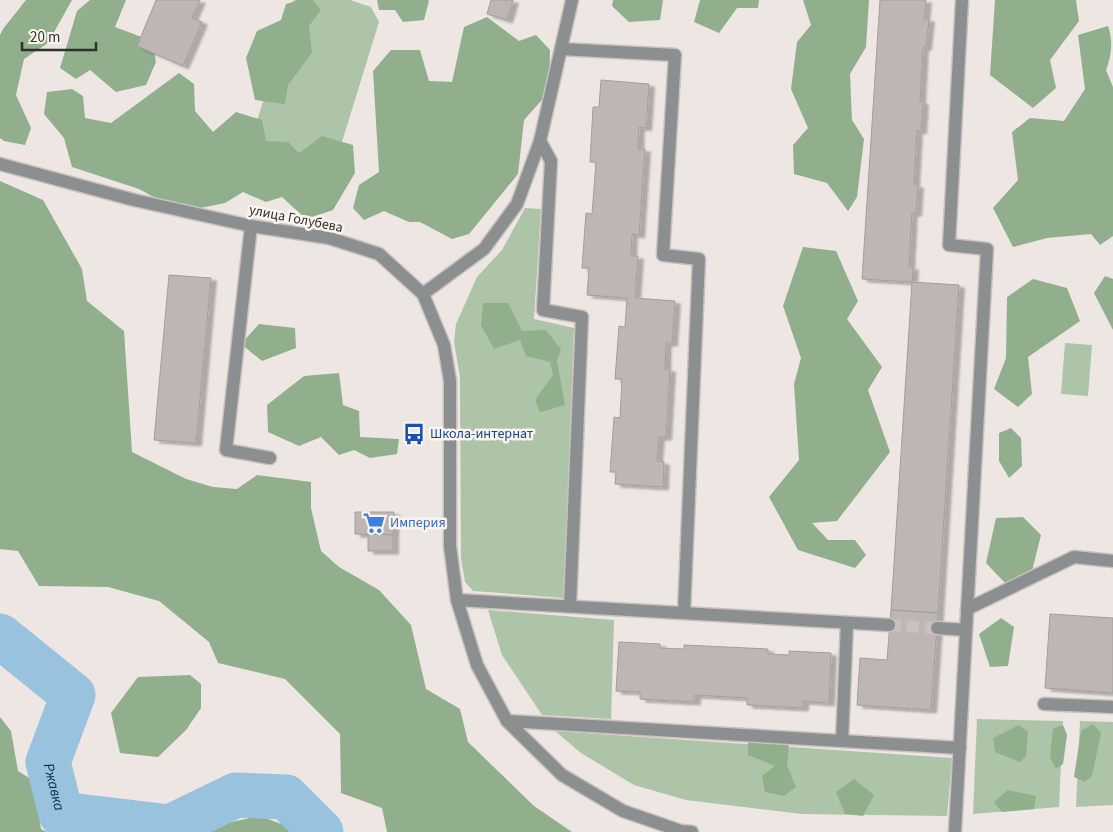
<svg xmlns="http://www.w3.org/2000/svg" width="1113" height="832" viewBox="0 0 1113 832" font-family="'Source Sans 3',sans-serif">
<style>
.green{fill:#adc4a8}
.forest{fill:#91af8c}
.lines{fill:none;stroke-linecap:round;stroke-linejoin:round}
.river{stroke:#99c2de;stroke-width:45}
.building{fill:#beb6b5;stroke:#a49d9c;filter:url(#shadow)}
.minor-tunnel{stroke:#c8c1be;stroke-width:12;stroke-dasharray:12 6;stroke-linecap:butt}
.minor-casing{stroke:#c8c1be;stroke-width:15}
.minor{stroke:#8b8f8f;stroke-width:12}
.labels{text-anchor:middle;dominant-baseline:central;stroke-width:5;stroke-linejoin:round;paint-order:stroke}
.street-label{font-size:14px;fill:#322f2d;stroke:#faf4ef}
.transit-label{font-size:14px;fill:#164399;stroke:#faf4ef;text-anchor:start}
.shop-label{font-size:14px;fill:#366cbe;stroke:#faf4ef;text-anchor:start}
.water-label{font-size:15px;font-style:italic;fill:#00344f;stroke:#faf4ef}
</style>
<defs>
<filter id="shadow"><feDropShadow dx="5.5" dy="3" stdDeviation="1" flood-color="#0004"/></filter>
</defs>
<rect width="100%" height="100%" fill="#ede6e2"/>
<g class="green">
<polygon points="294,0 350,0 371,7 379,22 337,158 324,164 262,145 253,134"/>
<polygon points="525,208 541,209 534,319 574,328 564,598 473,591 465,582 461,558 460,377 454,342 456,324 477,277 502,250"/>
<polygon points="1065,343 1092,345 1088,396 1061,394"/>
<polygon points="488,610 614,620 611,719 542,715 502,655"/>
<polygon points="977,719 1063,721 1059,807 973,814"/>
<polygon points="1080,721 1113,722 1113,805 1076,807"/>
<polygon points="555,731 952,758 947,816 802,814 686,800 634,785 581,753"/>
</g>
<g class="forest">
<polygon points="26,0 72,0 48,43 24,59 16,95 31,128 25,145 4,141 0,138 0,35 3,29"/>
<polygon points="90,0 126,0 115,27 152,41 156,62 146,85 116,92 90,70 76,79 60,68 77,11"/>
<polygon points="299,0 313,0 321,10 309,26 312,53 288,85 285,104 255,100 246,58 257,31 281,20 286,4"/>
<polygon points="377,0 428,0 429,1 424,20 403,22 395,10 379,10"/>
<polygon points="613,0 663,0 660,20 629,22 612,6"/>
<polygon points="700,0 759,0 758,8 737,8 719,33 694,22"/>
<polygon points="803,0 869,0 866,47 850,74 852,120 864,139 857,197 848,211 827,183 794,174 793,145 808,128 791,89 797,42 811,25"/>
<polygon points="995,0 1076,0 1079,21 1050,60 1056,88 1033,108 990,75"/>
<polygon points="487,17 519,41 536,35 550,50 549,92 524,120 518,174 469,234 452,239 420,222 409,222 384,211 364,220 353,208 359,185 379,172 373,71 391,50 420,50 429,81 452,82 464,27"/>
<path d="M1108,26C1113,40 1112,55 1106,70L1113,87V236L1100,245L1091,234L1047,238L1013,247L993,208L1018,180L1012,132L1030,118L1064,121L1085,89L1078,35Z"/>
<polygon points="179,73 194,84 195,111 213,132 236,112 262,120 266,141 288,142 299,153 322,136 353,145 355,173 333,210 306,219 282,197 266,202 243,192 225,203 181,212 139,189 72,167 64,138 44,114 47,92 72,89 83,96 85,118 111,123"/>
<polygon points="0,181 43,200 82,269 87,301 124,331 132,452 186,479 213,487 237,489 257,475 311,482 311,508 321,551 339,567 379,590 411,625 426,689 460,709 468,742 534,806 572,832 387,832 382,808 341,793 340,734 285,679 218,663 209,642 159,601 108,587 39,586 18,551 0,549"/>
<polygon points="803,247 836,251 858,301 847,319 882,367 868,390 890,452 837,521 812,523 828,540 855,540 866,555 855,568 798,550 769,497 799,460 794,384 801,358 783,306"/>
<polygon points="1105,276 1113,279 1113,330 1094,293"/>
<polygon points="1033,279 1067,288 1080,321 1028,357 1032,394 1018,407 994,389 1006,358 1007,297"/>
<polygon points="483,303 508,303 522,331 546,330 561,349 557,361 565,405 540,412 535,400 553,375 550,362 526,356 520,340 494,349 481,325"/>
<polygon points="259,324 295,328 296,348 262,361 241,344"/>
<polygon points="339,373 343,405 359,411 360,437 399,439 397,454 370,458 354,450 339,455 321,437 299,446 268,432 267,405 304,376"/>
<polygon points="1011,428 1021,438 1022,466 1009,478 999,461 999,433"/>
<polygon points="1023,517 1041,535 1032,571 1007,585 986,563 996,518"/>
<polygon points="1001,618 1014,627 1008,666 990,667 979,634"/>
<polygon points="190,675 201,684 201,708 186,730 158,757 120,753 111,713 138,677"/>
<polygon points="0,717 11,731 18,771 34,781 41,829 47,832 0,832"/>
<polygon points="1093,724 1101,733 1092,776 1085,782 1074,777 1081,731"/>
<polygon points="1019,725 1028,732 1026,756 1020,762 995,752 993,738"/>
<polygon points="1063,725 1067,735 1063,764 1056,769 1050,757 1053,729"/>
<polygon points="748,742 789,744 787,765 796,787 784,796 765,792 762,776 775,766 748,755"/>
<polygon points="854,779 874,795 863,816 845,814 836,792"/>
<polygon points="1008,790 1036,796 1034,809 1002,812 994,802"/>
<polygon points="260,816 302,832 204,832 208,827"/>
</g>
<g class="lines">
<path class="river" id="s1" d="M0,636L73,695L48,762L61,814L170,827L236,795L286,797L321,832"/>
</g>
<g class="building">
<polygon points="156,0 200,0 192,18 202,22 183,66 137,46"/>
<polygon points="491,0 513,0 507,20 487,14"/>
<polygon points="880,0 926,0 924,19 929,19 926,47 923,47 920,101 923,102 921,131 917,130 914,185 918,185 916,213 912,213 909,267 913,267 912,282 862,279"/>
<polygon points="601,80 649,84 646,128 639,127 638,149 645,149 639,235 632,234 631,256 638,256 635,298 675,301 672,343 666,343 665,369 670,369 666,437 659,437 657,461 664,462 663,487 615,484 616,472 610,472 614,417 620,418 622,379 615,379 619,326 625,327 627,298 587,295 589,268 582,268 586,213 592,214 596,162 590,162 593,107 599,107"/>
<polygon points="169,275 211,278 196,443 154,440"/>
<polygon points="912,282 959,285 938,613 891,610"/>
<polygon points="355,512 394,512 393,535 355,534"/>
<polygon points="368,534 393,535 393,551 368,551"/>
<polygon points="891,610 938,613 931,710 857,705 860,658 887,660"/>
<polygon points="1050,614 1113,618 1113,693 1045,688"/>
<polygon points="619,642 660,644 660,648 684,649 684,645 768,649 768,654 789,655 789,651 831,653 829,703 803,701 803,708 747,705 747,698 695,695 695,702 640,699 640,692 616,691"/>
</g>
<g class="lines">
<polyline class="minor-tunnel" points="889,625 937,628"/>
<g class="minor-casing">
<g id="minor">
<polyline points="561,49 675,55 663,255 699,259 684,613"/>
<polyline points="540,141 551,161 543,310 582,317 570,606"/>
<polyline points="0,164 134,200 251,226 329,238 379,254 423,294 444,345 450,381 450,546 457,600 477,665 507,721 562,775 623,811 681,831 692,832"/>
<polyline points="251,226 226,450 270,458"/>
<polyline points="423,294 484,249 517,204 540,141 572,0"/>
<polyline points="457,600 889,625"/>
<polyline points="967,609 1074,557 1113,561"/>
<polyline points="937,628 966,630"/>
<polyline points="1044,704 1113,707"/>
<polyline points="507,721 960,748"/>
<polyline points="842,741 847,623"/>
<polyline points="955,832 987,249 949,245 962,0"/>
</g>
</g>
<use href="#minor" class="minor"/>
</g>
<defs>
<g id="bus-bare" transform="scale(1.725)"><path d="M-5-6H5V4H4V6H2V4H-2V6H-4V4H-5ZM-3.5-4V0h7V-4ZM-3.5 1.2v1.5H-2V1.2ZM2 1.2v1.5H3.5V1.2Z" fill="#1a4fb4" stroke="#faf4ef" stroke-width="2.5" paint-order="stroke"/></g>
<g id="supermarket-bare" transform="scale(1.725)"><path d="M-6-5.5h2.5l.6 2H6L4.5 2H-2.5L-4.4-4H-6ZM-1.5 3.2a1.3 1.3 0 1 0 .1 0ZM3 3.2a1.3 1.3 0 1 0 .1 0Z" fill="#3f7fe0" stroke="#faf4ef" stroke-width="2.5" paint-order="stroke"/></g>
</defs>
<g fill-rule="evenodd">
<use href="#bus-bare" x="414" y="434"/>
<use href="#supermarket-bare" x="374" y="523"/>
</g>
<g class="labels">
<g class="street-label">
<text transform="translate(296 219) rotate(11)">улица Голубева</text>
</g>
<g class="transit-label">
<text x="430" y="434">Школа-интернат</text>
</g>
<g class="shop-label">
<text x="390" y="523">Империя</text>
</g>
<g class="water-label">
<text stroke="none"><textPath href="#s1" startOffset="191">Ржавка</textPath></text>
</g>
</g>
<path d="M22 42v8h74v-8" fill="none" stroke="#322f2d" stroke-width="2.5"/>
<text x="30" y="42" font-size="15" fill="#322f2d" stroke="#faf4ef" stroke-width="4" paint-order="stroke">20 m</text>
</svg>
